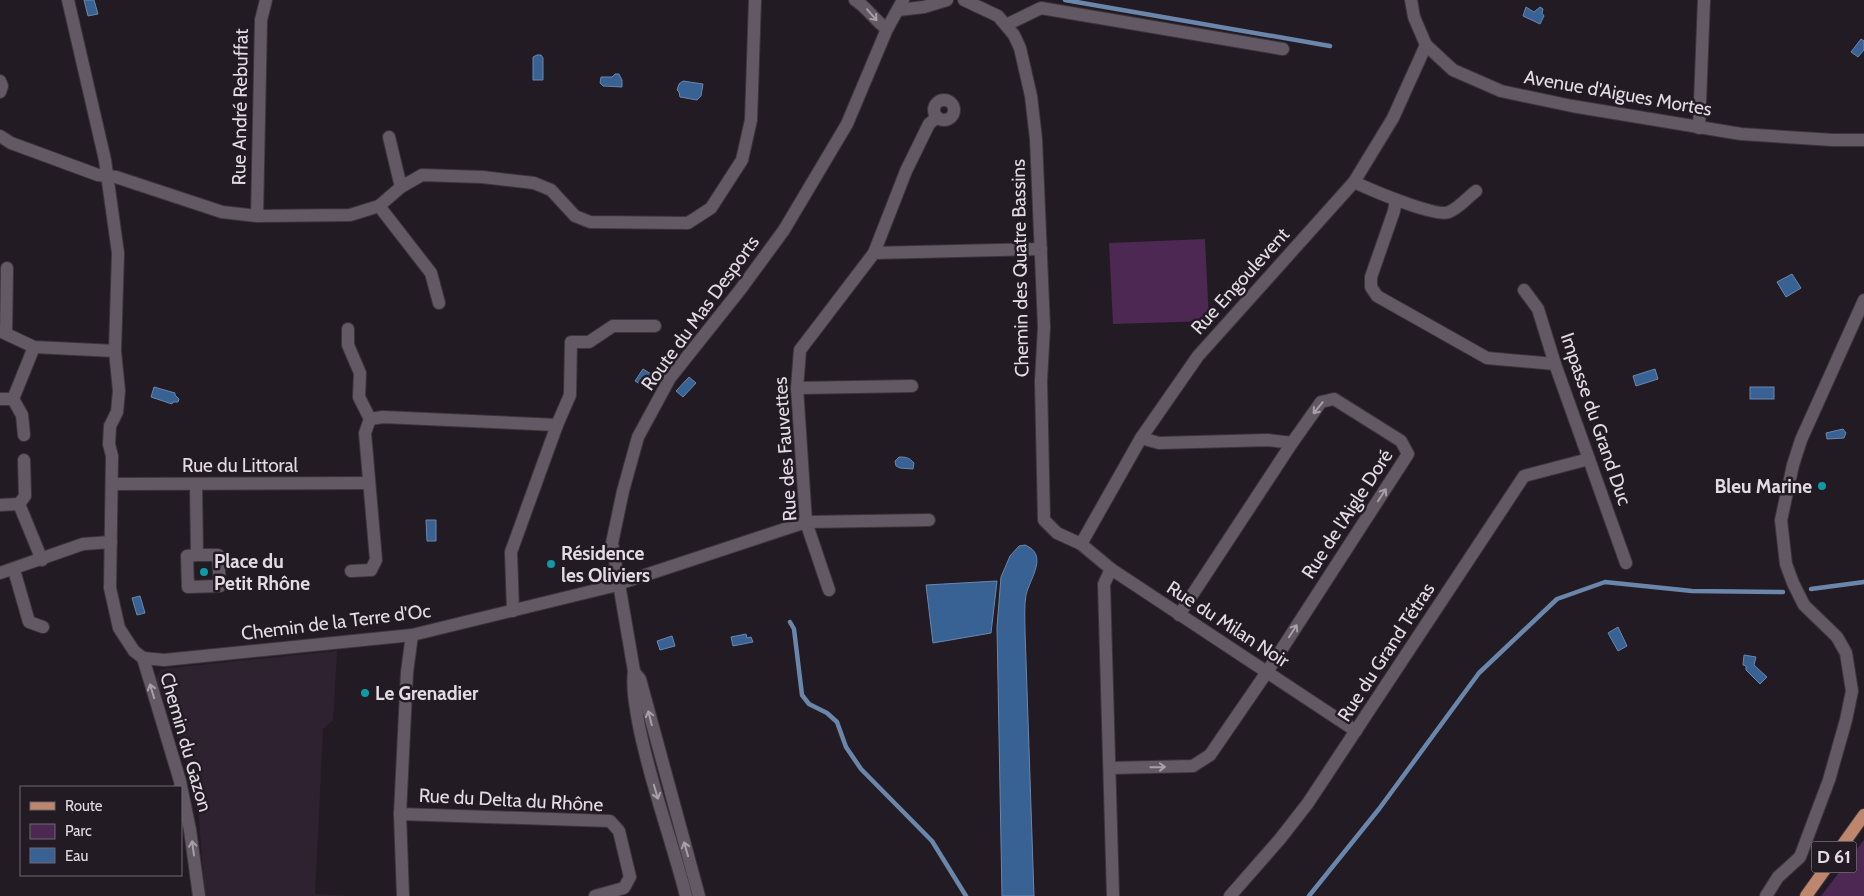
<svg xmlns="http://www.w3.org/2000/svg" width="1864" height="896" viewBox="0 0 1864 896" font-family="Cabin,sans-serif">
<style>
.built{fill:#2f2230}
.green{fill:#4d2852}
.water{fill:#396294;stroke:#6b86ab}
.lines{fill:none;stroke-linecap:round;stroke-linejoin:round}
.stream{stroke:#6b86ab;stroke-width:4.5}
.street-casing{stroke:#3c353c;stroke-width:14}
.secondary-casing{stroke:#3c353c;stroke-width:14}
.primary-casing{stroke:#3c353c;stroke-width:14}
.street{stroke:#635964;stroke-width:12}
.secondary{stroke:#635964;stroke-width:12}
.primary{stroke:#be876d;stroke-width:12}
.oneway{stroke:#a8a0a9}
.culture-dot{fill:#0f9aa8;stroke:#231b24;stroke-width:2}
.labels{text-anchor:middle;dominant-baseline:central;stroke-width:5;stroke-linejoin:round;paint-order:stroke}
.shield{fill:#231b24;stroke:#a8a1a9;stroke-width:1}
.shield-label{font-size:18px;font-weight:bold;fill:#e1dbe2}
.street-label{font-size:19px;fill:#e1dbe2;stroke:#231b24}
.poi-label{font-size:19px;font-weight:bold;fill:#e1dbe2;stroke:#231b24;text-anchor:start}
</style>
<rect width="100%" height="100%" fill="#231b24"/>
<polygon class="built" points="337,651 333,720 323,729 315,894 349,896 205,896 198,805 188,763 156,679 161,669"/>
<g class="green">
<polygon points="1205,239 1209,321 1113,324 1109,243"/>
<polygon points="1864,840 1864,896 1821,896"/>
</g>
<g class="water">
<polygon points="84,0 94,0 98,14 88,16"/>
<polygon points="1526,7 1534,12 1540,7 1543,9 1542,13 1544,16 1540,24 1523,16"/>
<polygon points="1861,39 1864,41 1864,50 1858,57 1851,52"/>
<polygon points="537,55 541,55 543,58 543,80 533,80 533,57"/>
<polygon points="615,74 619,74 622,80 622,87 603,86 600,83 601,77 612,77"/>
<polygon points="683,81 703,84 701,96 697,100 680,97 679,92 677,90 679,84"/>
<polygon points="1792,274 1801,288 1786,297 1777,282"/>
<polygon points="643,369 651,374 643,386 635,381"/>
<polygon points="1655,369 1658,379 1636,386 1633,376"/>
<polygon points="689,377 696,383 683,397 676,391"/>
<polygon points="154,387 175,393 175,395 179,399 178,402 173,402 172,404 151,397"/>
<rect x="1750" y="387" width="24" height="12"/>
<polygon points="1843,429 1846,433 1844,438 1827,439 1826,433"/>
<path d="M899,457C905,457 909,457 914,463L913,469L900,468L896,466L895,461Z"/>
<polygon points="426,520 436,520 436,541 427,541"/>
<path d="M1025,545C1049,555 1030,578 1026,595C1024,606 1025,620 1025,631L1034,896H1002L997,627L1001,577L1010,556L1019,546Z"/>
<polygon points="997,581 991,633 933,643 926,585"/>
<polygon points="140,596 145,613 137,615 132,598"/>
<polygon points="1618,627 1627,646 1618,651 1608,633"/>
<polygon points="746,634 747,638 751,637 753,642 733,646 731,637"/>
<polygon points="672,636 675,646 660,650 657,641"/>
<polygon points="1744,655 1756,657 1754,665 1767,677 1760,684 1746,670 1746,666 1743,665"/>
</g>
<g class="lines">
<g class="stream">
<polyline points="1065,0 1330,46"/>
<polyline points="1811,589 1864,582"/>
<polyline points="790,622 794,629 802,695 809,704 827,713 837,722 846,747 861,769 932,841 966,896"/>
<polyline points="1309,896 1379,809 1479,673 1557,599 1605,582 1692,591 1783,592"/>
</g>
<g class="street-casing">
<g id="street">
<polyline points="68,0 105,160 118,253 115,351 119,391 117,412 110,426 109,444 112,456 110,588 119,628 134,651 143,658"/>
<polyline points="964,0 998,16 1014,35 1020,48 1031,96 1036,139 1044,327 1041,381 1044,520 1057,533 1081,544 1111,569 1356,731"/>
<polyline points="1411,0 1414,17 1426,45 1453,70 1501,91 1572,106 1741,134 1833,140 1864,140"/>
<polyline points="898,10 924,7 947,0"/>
<polyline points="1006,25 1041,8 1283,49"/>
<polyline points="0,81 2,86 0,92"/>
<circle cx="944" cy="110" r="10"/>
<polyline points="1699,128 1704,0"/>
<polyline points="0,136 11,143 98,175 116,177 222,212 257,216 350,215 379,206 401,187 422,175 482,177 534,183 551,190 575,216 590,222 688,223 711,208 742,160 751,120 755,0"/>
<polyline points="389,137 401,187"/>
<path d="M1354,182C1369,189 1436,218 1449,212C1459,208 1468,197 1476,191"/>
<polyline points="1396,200 1394,211 1371,277 1371,287 1377,296 1487,358 1555,364"/>
<polyline points="379,206 431,273 439,303"/>
<polyline points="257,216 261,20 266,0"/>
<polyline points="874,253 906,171 929,124 937,117"/>
<polyline points="1524,290 1538,309 1555,364 1626,563"/>
<polyline points="348,329 348,345 360,373 359,397 370,419"/>
<polyline points="0,331 34,347 115,351"/>
<polyline points="6,333 7,268"/>
<polyline points="797,388 912,386"/>
<polyline points="0,399 13,399"/>
<polyline points="13,399 34,347"/>
<polyline points="13,399 22,415 24,435"/>
<polyline points="1141,438 1159,443 1268,440 1292,443"/>
<polyline points="112,484 369,483"/>
<polyline points="196,484 197,555"/>
<polyline points="19,504 42,560"/>
<polyline points="0,505 19,504 25,496 24,460"/>
<polyline points="1081,544 1141,438 1198,356 1354,182 1393,118 1426,45"/>
<polygon points="197,555 218,555 220,586 188,587 187,556"/>
<polyline points="1111,569 1104,584 1113,896"/>
<polyline points="14,570 29,622 43,627"/>
<polyline points="351,571 371,570 376,560 365,433 370,419 383,417 557,425"/>
<polyline points="0,573 83,544 111,542"/>
<polyline points="829,590 806,522 797,388 800,350 874,253 1041,249"/>
<polyline points="513,611 511,552 557,425 570,395 571,342 589,342 613,326 655,326"/>
<polyline points="143,658 164,660 412,635 609,587 806,522 929,520"/>
<polyline points="143,658 180,781 190,830 199,896"/>
<polyline points="1110,768 1193,766 1210,755 1267,672 1408,454 1401,441 1334,399 1321,402 1292,443 1179,615"/>
<polyline points="400,814 610,821 619,831 630,877 624,888 595,896"/>
<polyline points="403,896 400,814 407,672 412,635"/>
<polyline points="1230,896 1280,839 1308,803 1524,476 1589,459"/>
<polyline points="1766,896 1778,877 1800,857 1829,780 1846,720 1852,691 1846,653 1837,637 1804,605 1793,583 1786,564 1781,520 1793,465 1801,440 1864,300"/>
</g>
</g>
<g class="secondary-casing">
<g id="secondary">
<path d="M855,0C868,8 875,21 887,29"/>
<polyline points="635,673 640,679 699,896"/>
<path d="M686,896C671,837 649,780 638,721C635,704 632,687 634,671L612,543L623,491L638,437L670,378L740,290L784,230L847,124L887,29L903,0"/>
</g>
</g>
<g class="primary-casing">
<polyline id="primary" points="1806,896 1864,815"/>
</g>
<use href="#street" class="street"/>
<use href="#secondary" class="secondary"/>
<use href="#primary" class="primary"/>
</g>
<defs><path id="oneway-shaft" d="M-6 0H5M1.5-3L5.5 0L1.5 3" fill="none" stroke-width="1.6" stroke-linecap="round" stroke-linejoin="round" transform="scale(1.25)"/></defs>
<g class="oneway">
<use href="#oneway-shaft" transform="translate(872 15) rotate(49)"/>
<use href="#oneway-shaft" transform="translate(1318 408) rotate(129)"/>
<use href="#oneway-shaft" transform="translate(1382 495) rotate(-57)"/>
<use href="#oneway-shaft" transform="translate(1293 631) rotate(-57)"/>
<use href="#oneway-shaft" transform="translate(152 691) rotate(-107)"/>
<use href="#oneway-shaft" transform="translate(650 718) rotate(-104)"/>
<use href="#oneway-shaft" transform="translate(1158 767) rotate(-1)"/>
<use href="#oneway-shaft" transform="translate(656 792) rotate(73)"/>
<use href="#oneway-shaft" transform="translate(193 848) rotate(-98)"/>
<use href="#oneway-shaft" transform="translate(686 849) rotate(-106)"/>
</g>
<g class="culture-dot">
<circle cx="1822" cy="486" r="5"/>
<circle cx="551" cy="564" r="5"/>
<circle cx="204" cy="572" r="5"/>
<circle cx="365" cy="693" r="5"/>
</g>
<g class="labels">
<rect class="shield" x="1811.5" y="841.5" width="45" height="31" rx="4"/>
<g class="shield-label">
<text x="1834" y="857">D 61</text>
</g>
<g class="street-label">
<text transform="translate(1618 93) rotate(10)">Avenue d'Aigues Mortes</text>
<text transform="translate(240 107) rotate(-89)">Rue André Rebuffat</text>
<text transform="translate(1020 268) rotate(-91)">Chemin des Quatre Bassins</text>
<text transform="translate(1240 281) rotate(-48)">Rue Engoulevent</text>
<text transform="translate(700 313) rotate(-54)">Route du Mas Desports</text>
<text transform="translate(1596 419) rotate(71)">Impasse du Grand Duc</text>
<text transform="translate(785 449) rotate(-94)">Rue des Fauvettes</text>
<text x="240" y="465">Rue du Littoral</text>
<text transform="translate(1347 514) rotate(-57)">Rue de l'Aigle Doré</text>
<text transform="translate(336 622) rotate(-7)">Chemin de la Terre d'Oc</text>
<text transform="translate(1228 624) rotate(33)">Rue du Milan Noir</text>
<text transform="translate(1386 652) rotate(-57)">Rue du Grand Tétras</text>
<text transform="translate(186 742) rotate(74)">Chemin du Gazon</text>
<text transform="translate(511 800) rotate(3)">Rue du Delta du Rhône</text>
</g>
<g class="poi-label">
<text x="1812" y="486" text-anchor="end">Bleu Marine</text>
<text x="561" y="553">Résidence<tspan x="561" dy="22">les Oliviers</tspan></text>
<text x="214" y="561">Place du<tspan x="214" dy="22">Petit Rhône</tspan></text>
<text x="375" y="693">Le Grenadier</text>
</g>
</g>
<rect x="20" y="786" width="162" height="90" fill="#231b24" stroke="#6f6870"/>
<rect x="30" y="802" width="25" height="8" fill="#be876d" stroke="#6f6870"/>
<text x="65" y="811" font-size="15" fill="#e1dbe2">Route</text>
<rect x="30" y="824" width="25" height="15" fill="#4d2852" stroke="#6f6870"/>
<text x="65" y="836" font-size="15" fill="#e1dbe2">Parc</text>
<rect x="30" y="848" width="25" height="15" fill="#396294" stroke="#6f6870"/>
<text x="65" y="861" font-size="15" fill="#e1dbe2">Eau</text>
</svg>
